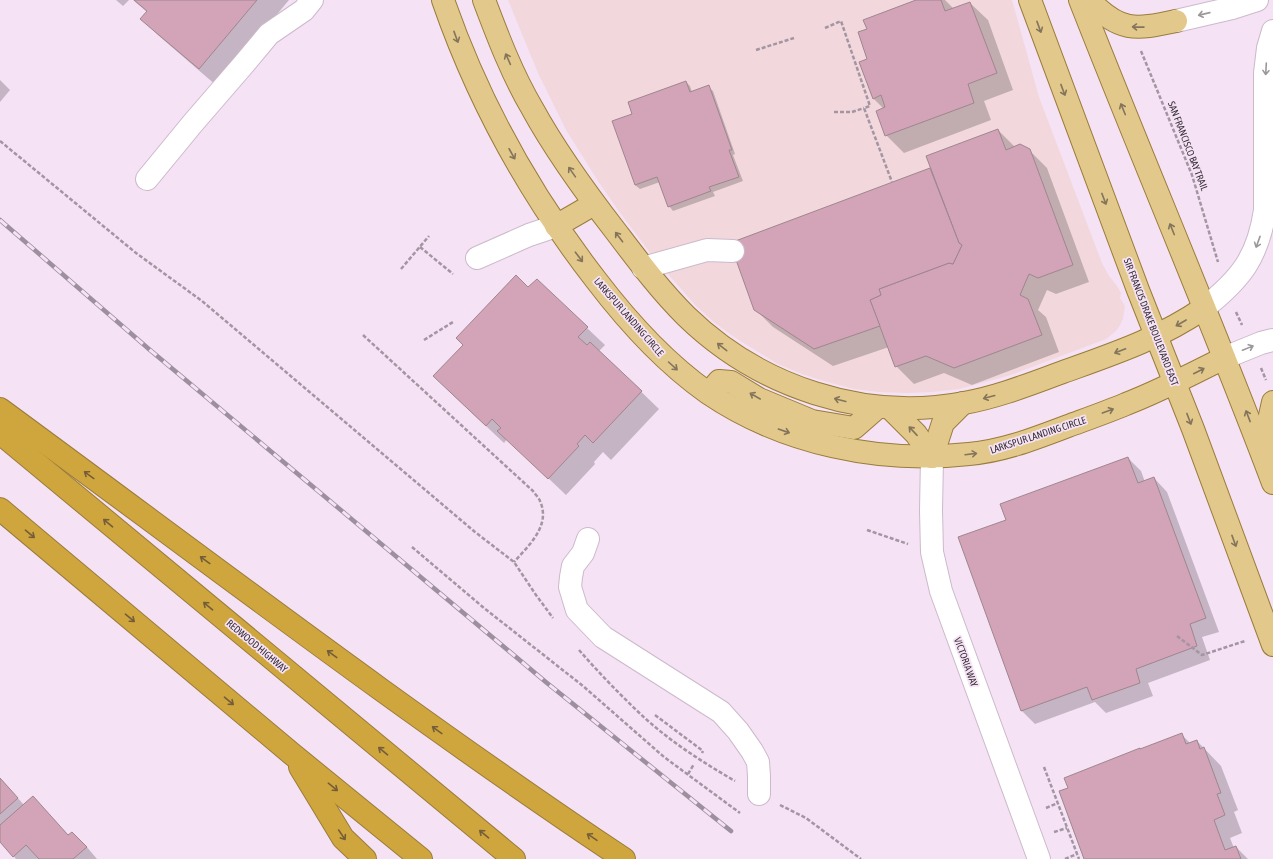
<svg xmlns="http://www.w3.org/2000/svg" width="1273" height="859" viewBox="0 0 1273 859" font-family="'Asap Condensed',sans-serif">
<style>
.commercial{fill:#f2d8dc}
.shadow{fill:#0003}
.building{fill:#d3a4b7;stroke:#9e868f}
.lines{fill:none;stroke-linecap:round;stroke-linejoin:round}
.minor-casing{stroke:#ccbacb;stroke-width:24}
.major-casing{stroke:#9a7c3b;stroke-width:24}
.highway-casing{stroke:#9a7c3b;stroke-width:24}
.path{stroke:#a395a2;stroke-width:2.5;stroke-dasharray:4 2;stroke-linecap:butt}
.minor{stroke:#fff;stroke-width:22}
.major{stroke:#e2c98b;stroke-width:22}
.highway{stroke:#cfa53e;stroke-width:22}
.rail-casing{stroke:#9d8f9d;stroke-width:4.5}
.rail{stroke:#f5e2f5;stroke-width:3;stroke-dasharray:9;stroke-linecap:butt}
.oneway{stroke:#9b979a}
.oneway2{stroke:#84745c}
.oneway3{stroke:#745e39}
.labels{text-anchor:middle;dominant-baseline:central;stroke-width:3.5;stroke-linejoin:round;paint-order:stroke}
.street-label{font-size:10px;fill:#372f36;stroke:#f5e2f5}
</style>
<rect width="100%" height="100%" fill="#f5e2f5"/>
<polygon class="commercial" points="508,0 1012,0 1039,97 1102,263 1109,276 1117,286 1121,293 1120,298 1125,306 1123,319 1120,325 1116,331 1106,339 1011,375 959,389 932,392 906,393 879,392 854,389 827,382 802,374 778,364 734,337 715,323 696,306 654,258 618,210 598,181 566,130 538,73"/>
<g class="shadow">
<polygon points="116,0 129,0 123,6"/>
<polygon points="133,0 289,0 217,86 159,36 141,19 147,12"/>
<polygon points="919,0 945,0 954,9 970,3 988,20 1013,90 984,101 991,120 904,153 886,135 884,109 873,98 869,59 868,29"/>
<polygon points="0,80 10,90 0,102"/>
<polygon points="686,82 690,86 692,92 708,87 713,91 735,154 733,155 743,181 713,192 715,196 673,211 669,206 660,182 640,189 635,185 633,114"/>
<polygon points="998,130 1015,147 1029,150 1047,168 1089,282 1056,294 1047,290 1038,310 1046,317 1059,352 972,385 944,373 914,384 896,366 889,347 833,366 773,327 755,309 731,243 932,169"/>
<polygon points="528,289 587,328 605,345 599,351 659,409 611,460 603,452 594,462 595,464 566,495 507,439 504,443 452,394"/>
<polygon points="1128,458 1141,471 1145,482 1154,478 1167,492 1219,632 1202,637 1210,660 1148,683 1153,696 1106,713 1095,702 1035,724 1022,711 1007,520"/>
<polygon points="1182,735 1190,743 1197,741 1221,766 1238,810 1234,812 1242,833 1230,838 1234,848 1236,847 1248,859 1085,859 1069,788"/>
<polygon points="0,778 24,805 33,797 69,836 86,846 97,859 16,859 0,841"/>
</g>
<g class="building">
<polygon points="134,0 257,0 199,69 140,19 147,11"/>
<polygon points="916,0 941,0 945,11 970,2 997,73 968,84 974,103 885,136 876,111 885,107 881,95 873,99 859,62 867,59 858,32 867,29 863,20"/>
<polygon points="686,81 690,92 709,85 732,150 729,150 739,177 709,187 711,191 668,207 657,177 635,185 612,121 632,114 628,102"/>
<polygon points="998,129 1006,150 1020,144 1030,149 1073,265 1038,278 1029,274 1020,295 1028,299 1042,335 954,368 926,356 895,367 870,300 881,295 879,289 949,263 953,264 962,245 959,243 926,156"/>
<polygon points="930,168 959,243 962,245 953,264 949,263 879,289 881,295 870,300 880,326 814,349 754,310 730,243"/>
<polygon points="516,275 528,287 537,279 588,327 578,337 587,345 590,342 642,391 593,443 585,435 577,444 579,446 548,479 497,431 501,428 492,419 486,426 433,376 463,345 456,338"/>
<polygon points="1128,457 1138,483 1154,477 1206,618 1190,624 1197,646 1136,669 1140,683 1092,700 1087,687 1021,711 958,537 1006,520 1000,504"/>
<polygon points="1182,733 1186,744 1197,740 1200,749 1204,747 1221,793 1217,794 1225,815 1214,820 1225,850 1236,846 1241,859 1084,859 1059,791 1068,788 1064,778 1140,748 1140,749"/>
<polygon points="0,778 18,798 0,814"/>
<polygon points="33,796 68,835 72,832 87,847 73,859 39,859 26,845 13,857 0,842 0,825"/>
</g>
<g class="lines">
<g class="minor-casing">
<g id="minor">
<polyline points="1176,21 1232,8 1257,0"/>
<polyline points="147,179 193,123 244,64 269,34 304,10 312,0"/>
<polyline points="477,258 529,235 556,226"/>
<polyline points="643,268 707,250 733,251"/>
<path d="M1204,308C1241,279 1258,257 1265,210V73L1268,48L1273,31"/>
<polyline points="1224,358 1261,343 1273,340"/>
<polyline points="932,457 931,511 932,552 941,591 1039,859"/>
<polyline points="588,539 583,553 573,566 571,577 570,587 577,610 603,637 721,712 738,731 752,751 758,762 759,776 759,794"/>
</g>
</g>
<g class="major-casing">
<g id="major">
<path d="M443,0C478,101 530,195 596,280C628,322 664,362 708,393C783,444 880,464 969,454C1004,451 1036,438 1068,426C1087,419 1107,412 1126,404C1160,391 1192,374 1224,358"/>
<path d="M484,0C498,37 512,74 532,108C556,152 586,193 617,233C639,262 660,290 686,316C759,387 864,422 964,403C998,397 1030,384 1063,372C1113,354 1159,339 1204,308"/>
<polyline points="1030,0 1138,290 1193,429 1273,645"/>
<path d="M1080,0C1143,161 1212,321 1273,483"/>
<path d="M1089,0C1120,32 1134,30 1176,21"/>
<polyline points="556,226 594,204"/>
<polyline points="709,393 719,381 731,382 759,399 812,421 854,428 878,407"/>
<polyline points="890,408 916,434 932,457"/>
<polyline points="1262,452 1273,402"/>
<polyline points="932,457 943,423 963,403"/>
</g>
</g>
<g class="highway-casing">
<g id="highway">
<path d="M0,409C207,561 411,717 624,859"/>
<polyline points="0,433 514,859"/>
<polyline points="0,509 292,754 421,859"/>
<polyline points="300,767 343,838 365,859"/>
</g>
</g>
<g class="path">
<polyline points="825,28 841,21 870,106 864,108 892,182"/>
<polyline points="756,50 794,38"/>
<polyline points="1141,51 1192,175 1218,262"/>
<polyline points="834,112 852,112 864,108"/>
<polyline points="0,141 136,253 202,301 475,532 514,562 536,595 553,618"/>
<polyline points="420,247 453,274"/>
<polyline points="401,269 429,236"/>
<polyline points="1236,312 1242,325"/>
<path d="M363,335L533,491C535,494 539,498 540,501C551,526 529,545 514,562"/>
<polyline points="424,340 453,322"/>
<polyline points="1261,368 1266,380"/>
<polyline points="867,530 908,544"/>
<polyline points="412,547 484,608 583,686 664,757 740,813"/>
<polyline points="1177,636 1202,655 1245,641"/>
<path d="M579,650C600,674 623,698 647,720C674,744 704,763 735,781"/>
<polyline points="655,715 703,751 702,753"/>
<polyline points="1044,767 1079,859"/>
<polyline points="688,774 694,764"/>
<polyline points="780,805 806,818 861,859"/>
<polyline points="1046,808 1058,803"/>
<polyline points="1054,832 1067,828"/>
<polyline points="1065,859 1077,854"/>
</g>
<use href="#minor" class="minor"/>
<use href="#major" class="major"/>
<use href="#highway" class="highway"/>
<g class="rail-casing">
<polyline id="rail" points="0,220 150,350 547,683 731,831"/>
</g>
<use href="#rail" class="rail"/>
</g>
<defs><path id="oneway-shaft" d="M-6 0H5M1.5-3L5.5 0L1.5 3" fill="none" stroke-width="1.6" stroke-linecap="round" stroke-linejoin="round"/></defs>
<g class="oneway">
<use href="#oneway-shaft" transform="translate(1204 14) rotate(167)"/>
<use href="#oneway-shaft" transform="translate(1266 69) rotate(93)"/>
<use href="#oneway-shaft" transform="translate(1258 242) rotate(110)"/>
<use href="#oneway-shaft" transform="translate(1248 348) rotate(-22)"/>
</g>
<g class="oneway2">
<use href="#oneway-shaft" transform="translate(1039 27) rotate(70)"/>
<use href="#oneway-shaft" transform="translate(1138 27) rotate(-179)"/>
<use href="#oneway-shaft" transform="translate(456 37) rotate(70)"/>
<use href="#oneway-shaft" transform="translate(508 59) rotate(-114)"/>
<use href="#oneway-shaft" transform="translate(1063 90) rotate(69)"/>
<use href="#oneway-shaft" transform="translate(1123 109) rotate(-112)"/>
<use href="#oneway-shaft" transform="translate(512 154) rotate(61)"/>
<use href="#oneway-shaft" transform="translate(572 172) rotate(-125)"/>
<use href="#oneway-shaft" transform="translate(1104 199) rotate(69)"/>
<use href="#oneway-shaft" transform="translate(1172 229) rotate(-112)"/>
<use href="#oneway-shaft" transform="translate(619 237) rotate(-127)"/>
<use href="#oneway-shaft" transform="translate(579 257) rotate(53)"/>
<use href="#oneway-shaft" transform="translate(1181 323) rotate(150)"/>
<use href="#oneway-shaft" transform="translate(722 347) rotate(-142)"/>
<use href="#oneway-shaft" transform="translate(1120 351) rotate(159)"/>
<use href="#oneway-shaft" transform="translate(673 366) rotate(42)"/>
<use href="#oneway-shaft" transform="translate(1199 371) rotate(-27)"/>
<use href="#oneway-shaft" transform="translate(755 396) rotate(-150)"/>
<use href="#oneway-shaft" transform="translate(989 397) rotate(165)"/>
<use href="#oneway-shaft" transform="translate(840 400) rotate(-165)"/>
<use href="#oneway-shaft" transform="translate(1108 411) rotate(-20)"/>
<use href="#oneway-shaft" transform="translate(1248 416) rotate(-111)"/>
<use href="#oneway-shaft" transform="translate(1189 419) rotate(69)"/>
<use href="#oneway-shaft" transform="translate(784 431) rotate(19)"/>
<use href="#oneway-shaft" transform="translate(913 431) rotate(-133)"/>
<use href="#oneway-shaft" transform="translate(971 454) rotate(-7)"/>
<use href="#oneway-shaft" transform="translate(1234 541) rotate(70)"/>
</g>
<g class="oneway3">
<use href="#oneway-shaft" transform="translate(89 475) rotate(-144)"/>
<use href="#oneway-shaft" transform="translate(108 523) rotate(-140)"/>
<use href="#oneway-shaft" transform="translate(30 534) rotate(40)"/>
<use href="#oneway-shaft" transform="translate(205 560) rotate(-144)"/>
<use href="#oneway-shaft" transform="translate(208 606) rotate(-140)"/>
<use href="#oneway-shaft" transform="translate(130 618) rotate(40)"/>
<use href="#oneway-shaft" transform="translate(332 654) rotate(-144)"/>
<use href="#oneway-shaft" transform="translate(229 701) rotate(40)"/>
<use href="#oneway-shaft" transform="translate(437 730) rotate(-144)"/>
<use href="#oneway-shaft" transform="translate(383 751) rotate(-140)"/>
<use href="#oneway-shaft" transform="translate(333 787) rotate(39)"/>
<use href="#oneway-shaft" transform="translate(484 834) rotate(-140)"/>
<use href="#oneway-shaft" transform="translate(342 835) rotate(56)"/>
<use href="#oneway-shaft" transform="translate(592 837) rotate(-146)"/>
</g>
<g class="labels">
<g class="street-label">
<text transform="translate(1188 146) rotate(69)">SAN FRANCISCO BAY TRAIL</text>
<text transform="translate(629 317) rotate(49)">LARKSPUR LANDING CIRCLE</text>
<text transform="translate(1151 322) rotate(69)">SIR FRANCIS DRAKE BOULEVARD EAST</text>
<text transform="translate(1038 435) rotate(-18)">LARKSPUR LANDING CIRCLE</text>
<text transform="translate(257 646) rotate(40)">REDWOOD HIGHWAY</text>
<text transform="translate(966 662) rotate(70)">VICTORIA WAY</text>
</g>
</g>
</svg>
